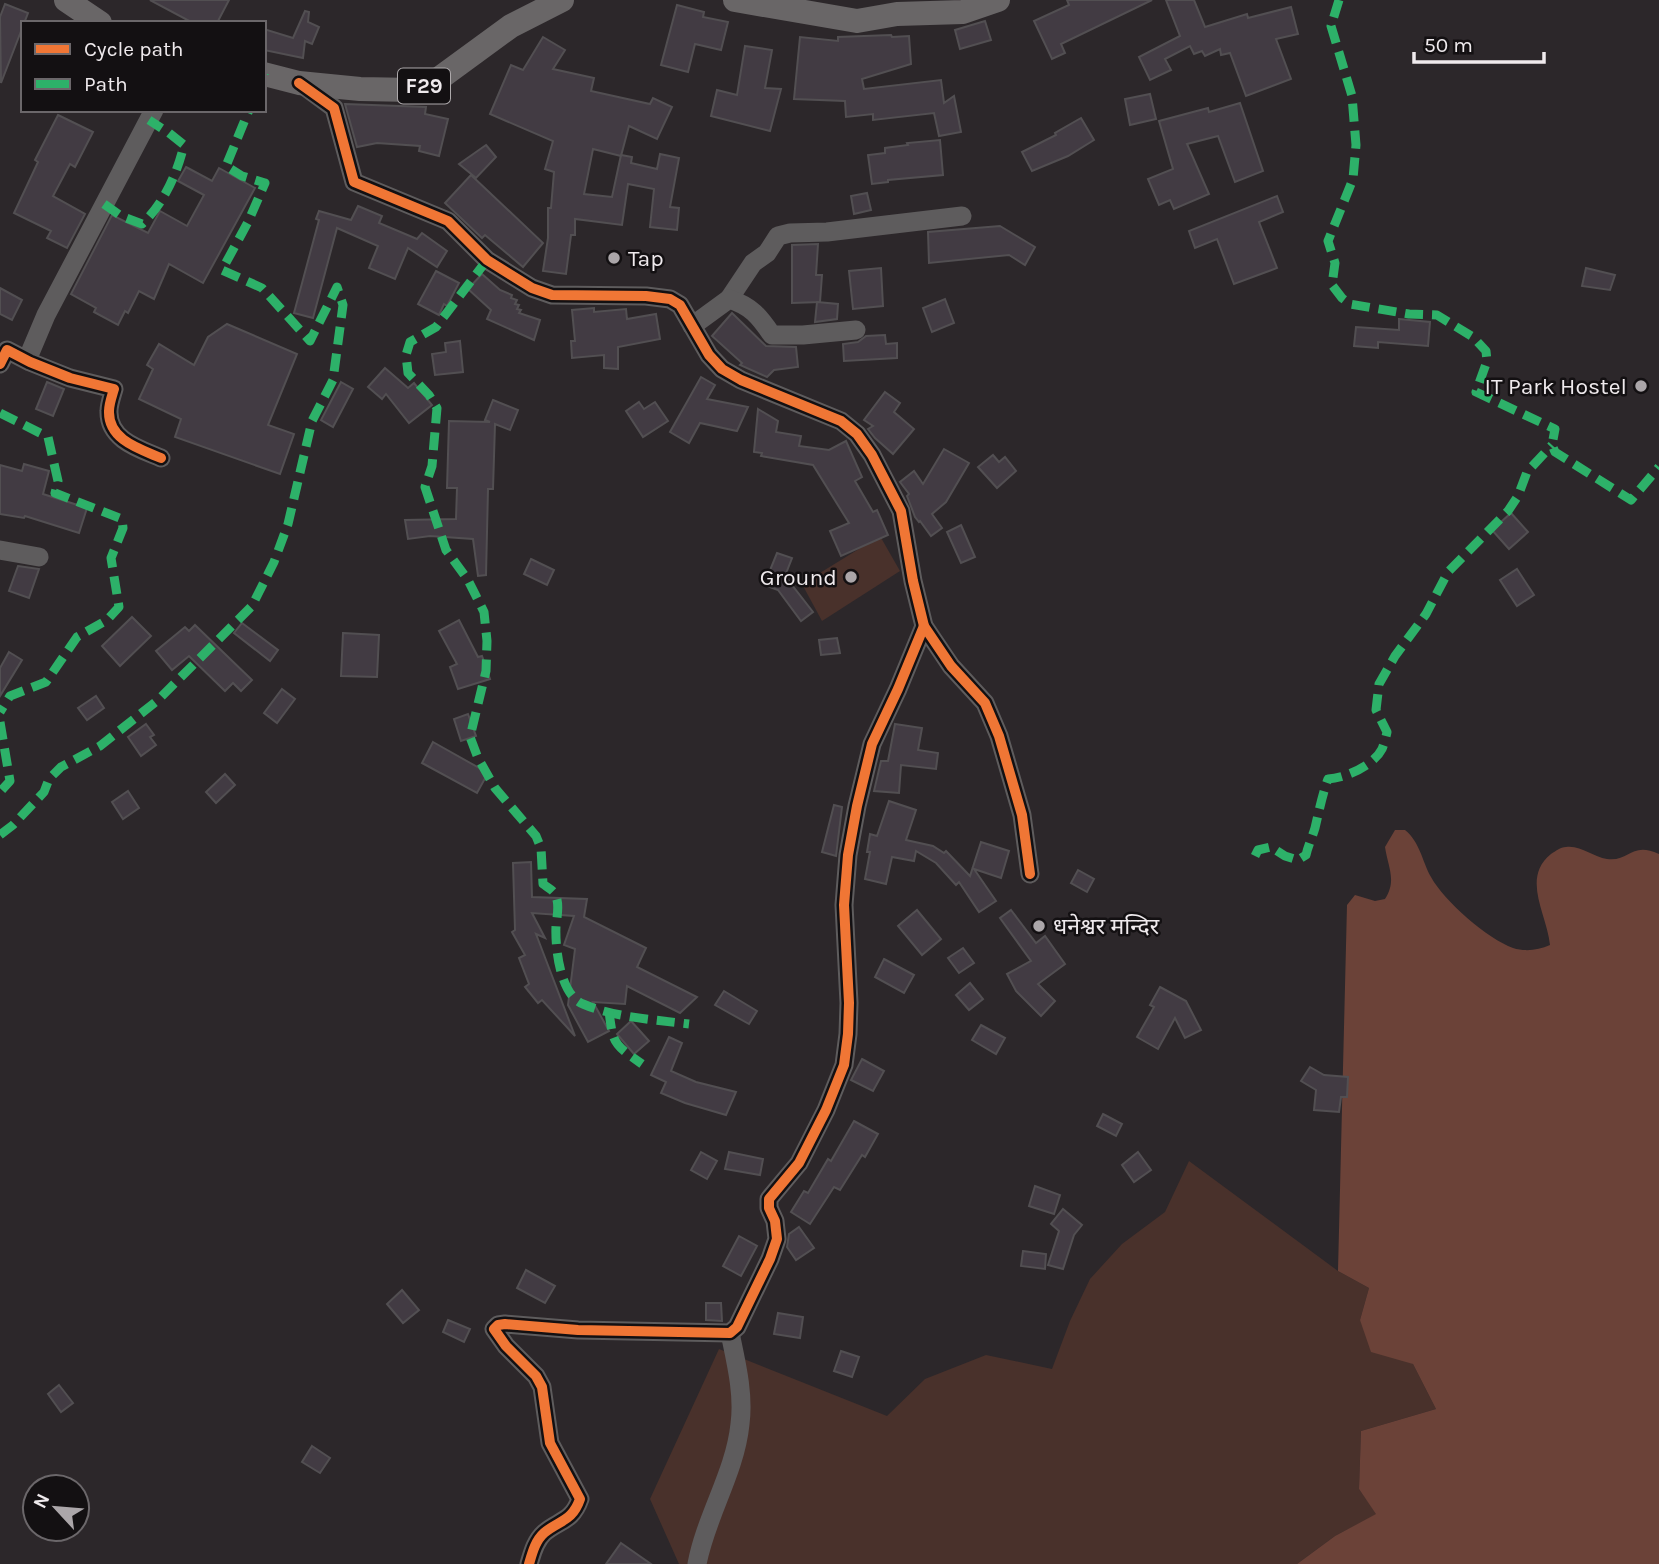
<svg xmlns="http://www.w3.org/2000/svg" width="1659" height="1564" viewBox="0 0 1659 1564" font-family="Karla,'Noto Sans Devanagari',sans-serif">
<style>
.green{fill:#49312b}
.forest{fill:#6b4238}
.building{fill:#423b43;stroke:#524f52;stroke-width:2}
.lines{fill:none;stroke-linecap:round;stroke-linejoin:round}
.minor{stroke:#5e5c5d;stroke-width:19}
.major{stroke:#696667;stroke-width:24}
.quiet{stroke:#2db169;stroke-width:9;stroke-dasharray:18 9;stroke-linecap:butt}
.cycleway-casing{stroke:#131012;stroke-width:15}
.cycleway{stroke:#f07635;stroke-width:10}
.poi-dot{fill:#aba6a9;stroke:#131012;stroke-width:2.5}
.labels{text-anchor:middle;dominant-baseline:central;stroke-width:5;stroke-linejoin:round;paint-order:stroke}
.shield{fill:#131012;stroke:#ada9ab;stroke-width:2}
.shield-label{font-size:21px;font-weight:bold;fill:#efeaed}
.poi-label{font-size:23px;fill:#efeaed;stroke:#131012;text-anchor:start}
</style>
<rect width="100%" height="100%" fill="#2c272a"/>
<g class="green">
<polygon points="880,536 900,571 822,621 802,584"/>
<polygon points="1189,1161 1338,1271 1369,1288 1360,1320 1413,1364 1436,1409 1361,1431 1359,1489 1377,1514 1335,1536 1297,1564 679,1564 650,1499 719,1349 887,1416 925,1379 986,1355 1052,1369 1070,1321 1090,1279 1122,1244 1165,1212"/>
</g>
<path class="forest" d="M1395,830H1405C1420,842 1422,861 1431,877C1444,901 1488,939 1513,948C1526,952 1538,950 1550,945C1547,914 1521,878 1551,854C1556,851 1560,847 1566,847C1581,845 1593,857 1607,859C1630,862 1631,841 1659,854V1564H1297L1335,1536L1376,1514L1359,1489L1361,1431L1436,1409L1413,1364L1371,1352L1360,1320L1369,1288L1338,1271L1347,905L1355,895L1375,901L1385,899C1397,881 1388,867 1385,847Z"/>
<g class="building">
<polygon points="150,0 229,0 217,23 193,23"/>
<polygon points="1067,0 1152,0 1061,44 1065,53 1052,59 1034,21 1069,5"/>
<polygon points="1166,0 1194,0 1205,27 1247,14 1248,18 1291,7 1298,34 1276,39 1291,79 1246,96 1230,53 1221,55 1220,49 1205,56 1202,51 1194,54 1190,46 1165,59 1171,70 1150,80 1139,57 1180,36"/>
<polygon points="5,4 28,13 1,83 0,17"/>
<polygon points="677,5 704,12 703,17 728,22 721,50 695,44 688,72 661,65"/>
<polygon points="305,11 309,12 308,22 319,27 312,44 305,41 303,58 264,50 264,29 293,38"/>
<polygon points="985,21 991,40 960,49 955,30"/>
<polygon points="891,35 892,37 909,36 911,64 862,79 864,89 941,80 944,103 954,96 961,132 939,136 934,113 873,120 873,114 846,117 845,101 794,99 800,37 838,41 838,37"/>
<polygon points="543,37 565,50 553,69 594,78 591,91 650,104 653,98 672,107 657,139 629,126 621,156 593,149 584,194 612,197 621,155 632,157 631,163 657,169 660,154 679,158 670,207 679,208 677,230 650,227 654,189 628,184 622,225 575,219 575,235 571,235 566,274 543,271 548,238 548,208 551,208 554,172 545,169 553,141 490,114 511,65 523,70"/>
<polygon points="745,46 772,50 765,88 781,89 770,131 711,116 717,90 737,95"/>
<polygon points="1150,94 1156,119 1130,125 1125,99"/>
<polygon points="1240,103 1263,171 1235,182 1218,136 1187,144 1209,194 1174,209 1170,200 1159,205 1148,179 1173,169 1159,121 1208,108 1209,112"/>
<polygon points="345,104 426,107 425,114 448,119 439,156 419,151 420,146 377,143 357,147"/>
<polygon points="58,115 93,132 75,167 70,164 53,196 85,214 67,248 47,238 51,231 14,213 38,162 35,160"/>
<polygon points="1081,118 1094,140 1068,156 1032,171 1022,152 1056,135 1055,133"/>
<polygon points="940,140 943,175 888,180 888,182 872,184 868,155 885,153 885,148 908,145 907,143"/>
<polygon points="486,145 496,157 476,178 459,164"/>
<polygon points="186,167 212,181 219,168 255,188 203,283 169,264 154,299 139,291 128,313 125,311 118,325 94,312 96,308 71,294 112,215 148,233 160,211 187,226 204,195 178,181"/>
<polygon points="471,175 543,243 523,267 485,235 482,238 445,203"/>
<polygon points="867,193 871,210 854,214 851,196"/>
<polygon points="1277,196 1283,212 1259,222 1277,268 1234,284 1217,239 1195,248 1189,231"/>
<polygon points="358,206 382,216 379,223 417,239 422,233 447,251 437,267 408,248 395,279 369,268 378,246 337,228 313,318 294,313 319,220 316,219 319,211 351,220"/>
<polygon points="1000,226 1035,247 1025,265 1009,255 929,263 928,232"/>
<polygon points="818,244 816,275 822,275 820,302 792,303 792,245"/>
<polygon points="881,268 883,306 853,309 849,271"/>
<polygon points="1586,268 1615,275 1610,290 1582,286"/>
<polygon points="436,271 459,283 447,306 444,304 439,315 418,304"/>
<polygon points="482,274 500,290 512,295 511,298 517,300 515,304 519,305 517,309 521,310 519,313 540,320 534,340 487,319 491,310 468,289"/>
<polygon points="0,288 22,300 12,320 0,314"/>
<polygon points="945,299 954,323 932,332 923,308"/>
<polygon points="817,302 838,304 837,319 815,322"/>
<polygon points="594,308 594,312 626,309 627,319 656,314 660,339 618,347 618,369 604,368 604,355 572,358 571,341 575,341 572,310"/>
<polygon points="732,313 766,346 796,347 798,367 774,370 767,377 740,365 742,363 712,336"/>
<polygon points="1399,319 1430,322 1428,346 1378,342 1378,348 1354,346 1356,327 1399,330"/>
<polygon points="227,324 297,354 268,425 294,434 280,474 175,437 181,419 139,399 153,369 147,365 159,344 194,365 208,337"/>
<polygon points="885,335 886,344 897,343 897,358 844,361 843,344 858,342 866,336"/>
<polygon points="460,341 463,372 435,375 432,354 446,352 445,343"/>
<polygon points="385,368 408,388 414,383 432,405 409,423 386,394 382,399 368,387"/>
<polygon points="701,377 715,385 707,399 748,407 737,431 700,423 689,443 670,432"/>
<polygon points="47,382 64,389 53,416 36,409"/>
<polygon points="341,382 353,389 333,427 321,420"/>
<polygon points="885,392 900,403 894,412 914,429 893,454 875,438 868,429 873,426 864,420"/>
<polygon points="493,400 518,410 510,430 495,424 493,489 488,489 486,575 478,576 473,539 430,536 408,539 405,520 456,519 457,488 447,488 449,421 490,422 485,420"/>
<polygon points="639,402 644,409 655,402 668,421 643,437 626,411"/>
<polygon points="758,409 778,421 776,432 801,436 799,446 829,450 846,441 862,477 855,481 873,512 877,510 888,535 841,556 830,531 849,523 813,465 761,456 762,453 754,452"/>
<polygon points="944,449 969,463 946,502 932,514 942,528 931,536 920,521 919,522 915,517 907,496 909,494 900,482 914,471 923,484"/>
<polygon points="993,455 999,462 1005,457 1016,471 997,488 978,467"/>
<polygon points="24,464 49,471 43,494 87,508 79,533 25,516 24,518 0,514 0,465 22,471"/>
<polygon points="1511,513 1528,532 1509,549 1492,530"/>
<polygon points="961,525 975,557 961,563 947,532"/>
<polygon points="777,553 792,558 785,576 813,612 801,621 778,590 764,585"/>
<polygon points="531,559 554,570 547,585 524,574"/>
<polygon points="18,566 39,569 29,598 9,591"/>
<polygon points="1517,569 1534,595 1517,606 1500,580"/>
<polygon points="132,617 151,636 120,666 102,646"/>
<polygon points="459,620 478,657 482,656 490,679 458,689 450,667 457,664 439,631"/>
<polygon points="242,623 278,650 270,661 234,633"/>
<polygon points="195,625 252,680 241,691 233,683 225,691 189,656 172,670 156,651 185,627 189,631"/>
<polygon points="343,633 379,635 377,677 341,676"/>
<polygon points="837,638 840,653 821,655 819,640"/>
<polygon points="9,652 22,660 0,696 0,668"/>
<polygon points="282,689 295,699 277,723 264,713"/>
<polygon points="96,696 104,708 87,720 78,708"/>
<polygon points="468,714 476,736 461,741 454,719"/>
<polygon points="146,724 154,735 150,737 156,745 141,756 128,737"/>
<polygon points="895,724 922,728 918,750 938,753 936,769 901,765 899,793 874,791 881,761 888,761"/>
<polygon points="433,742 488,773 477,793 422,763"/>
<polygon points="225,774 235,785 216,803 206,792"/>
<polygon points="128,791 139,808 123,819 112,802"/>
<polygon points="889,801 916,810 906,840 933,846 944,853 946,851 970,876 981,842 1009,851 1001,878 974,869 996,901 979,912 959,882 956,885 936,863 916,851 914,861 892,857 886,884 865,879 870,852 867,852 870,834 877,836"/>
<polygon points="834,805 842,807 836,856 822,852"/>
<polygon points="531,862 532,897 587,899 584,917 646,948 637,967 697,997 680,1013 627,986 625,1004 593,1002 609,1031 588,1042 568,1005 575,949 564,945 574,916 532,913 545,938 536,934 575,1036 542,1000 538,1003 525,987 529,984 519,958 525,955 512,932 515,930 513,863"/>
<polygon points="1078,870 1094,879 1087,892 1071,883"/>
<polygon points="917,910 941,939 922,955 898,926"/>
<polygon points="1011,910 1036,943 1045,936 1065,964 1038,984 1055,1001 1041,1016 1016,991 1007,974 1031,961 1000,918"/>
<polygon points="963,948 974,963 959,973 948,958"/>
<polygon points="884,959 914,975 904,993 875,977"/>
<polygon points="970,983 983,999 969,1010 956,995"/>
<polygon points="1160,987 1186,1001 1201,1030 1185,1038 1175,1018 1158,1049 1137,1037 1154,1007 1150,1005"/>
<polygon points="724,991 757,1011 749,1024 715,1005"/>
<polygon points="631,1021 649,1041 634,1054 617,1034"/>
<polygon points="981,1025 1005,1038 996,1054 972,1040"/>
<polygon points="669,1037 682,1043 671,1071 696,1082 736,1092 726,1115 685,1103 661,1093 666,1082 651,1075"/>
<polygon points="862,1059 884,1071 873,1091 851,1080"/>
<polygon points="1310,1067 1324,1075 1348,1077 1347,1097 1341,1097 1339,1112 1314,1110 1316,1090 1301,1081"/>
<polygon points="1103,1114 1122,1124 1116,1136 1097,1126"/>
<polygon points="854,1121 878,1134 865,1157 862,1155 840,1190 834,1187 810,1224 791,1212 804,1191 808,1193 828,1159 831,1161"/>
<polygon points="701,1152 717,1161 707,1179 691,1170"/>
<polygon points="729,1152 763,1159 760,1175 725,1169"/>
<polygon points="1138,1152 1151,1170 1134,1182 1122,1165"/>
<polygon points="1035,1186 1060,1195 1054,1214 1029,1206"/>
<polygon points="1063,1209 1082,1225 1074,1235 1063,1269 1048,1265 1059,1231 1051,1224"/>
<polygon points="799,1227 814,1248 796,1260 787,1247 789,1234"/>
<polygon points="739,1236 757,1246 741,1276 723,1266"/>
<polygon points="1023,1251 1046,1254 1045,1269 1021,1266"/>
<polygon points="526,1270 555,1286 545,1303 517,1288"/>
<polygon points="402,1290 419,1310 403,1323 387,1304"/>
<polygon points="706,1303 721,1303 722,1321 706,1320"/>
<polygon points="778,1313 803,1317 800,1338 774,1334"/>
<polygon points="448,1320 470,1329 464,1342 443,1332"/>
<polygon points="841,1351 859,1357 852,1377 834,1371"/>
<polygon points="59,1385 73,1403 61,1412 48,1394"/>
<polygon points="312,1446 330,1458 320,1473 302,1462"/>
<polygon points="621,1543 651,1564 606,1564"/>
</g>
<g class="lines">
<g class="minor">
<polyline points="300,83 334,108 354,182 448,221 487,260 532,288 552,295 646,296 670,299 680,305 709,355 722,369 741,380 841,421 857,434 872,455 901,511 913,581 924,626 951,666 985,703 999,736 1022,815 1030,874"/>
<polyline points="729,299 753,263 767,253 778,236 790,233 827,232 962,216"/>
<path d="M692,326L729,299C751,306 759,316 772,335H803L856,330"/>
<polyline points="27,360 46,315 154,110"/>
<path d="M0,364L7,350L30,362L70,378L114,389C112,396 109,404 109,411C108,440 140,449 161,458"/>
<polyline points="0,550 39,557"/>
<path d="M529,1564C532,1554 535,1541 544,1533C559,1520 572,1522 580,1499L550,1443L542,1387L536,1376L506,1346L494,1329L498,1325L505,1324L578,1330L730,1333L737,1327L770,1259L777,1239L775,1221L769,1208V1199L799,1163L826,1110L844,1065L848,1034L849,1003L844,905L848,855L857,806L872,744L898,689L924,626"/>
<path d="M697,1564C706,1516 735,1473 740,1424C744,1394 736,1362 730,1333"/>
</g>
<g class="major">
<polyline points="66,0 100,23"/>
<polyline points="735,0 857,21 897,14 963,12 998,0"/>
<polyline points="264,74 299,83 360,89 414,90 433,83 511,26 562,0"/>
</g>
<g class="quiet">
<polyline points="1339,0 1331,26 1352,96 1356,145 1353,179 1328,241 1335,263 1332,285 1342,298 1350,304 1409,314 1437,315 1473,337 1486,351 1487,361 1476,392 1555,429 1552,445 1555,452 1631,500 1659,467"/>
<polyline points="264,75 264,74"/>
<path d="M104,204L121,216L142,224C164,203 177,174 184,145L169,133L149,120"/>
<path d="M487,260L436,327L410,342L406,355L408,373L429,395L437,408L432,466L425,487L446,550L468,580L484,612L487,641L486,671L470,737L478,758L495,788L536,836L541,848L543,884C547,887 553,890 555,894C560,904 557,916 556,926C555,948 560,995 583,1004C613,1017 656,1020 689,1024"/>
<polyline points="0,413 48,437 58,481 55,493 122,519 123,528 111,558 119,607 107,620 77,637 46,682 10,696 0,712"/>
<polyline points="0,722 10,781 0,792"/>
<polyline points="0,835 13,825 44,792 49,779 61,767 100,746 158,700 252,606 274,562 288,524 312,421 333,380 343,305 337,287 310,341 262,288 222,270 248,222 265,183 242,176 226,166 249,110"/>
<path d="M1255,856L1258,850L1271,847L1285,856L1298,860L1306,855C1308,846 1312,838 1315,828C1319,811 1322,796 1328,779C1346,778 1374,765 1382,749C1384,744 1386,737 1387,732L1376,710L1379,684L1395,656L1426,614L1448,572L1508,511L1518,496L1527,472L1552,445"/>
<path d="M609,1011C613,1045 614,1044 642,1064"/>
</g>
<g class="cycleway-casing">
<g id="cycleway">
<polyline points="299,83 334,108 354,182 448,221 487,260 532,288 552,295 646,296 670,299 680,305 709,355 722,369 741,380 841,421 857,434 872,455 901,511 913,581 924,626 951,666 985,703 999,736 1022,815 1030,874"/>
<path d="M0,364L7,350L30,362L70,378L114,389C112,396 109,404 109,411C108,440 140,449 161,458"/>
<path d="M529,1564C532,1554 535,1541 544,1533C559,1520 572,1522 580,1499L550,1443L542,1387L536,1376L506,1346L494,1329L498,1325L505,1324L578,1330L730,1333L737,1327L770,1259L777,1239L775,1221L769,1208V1199L799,1163L826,1110L844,1065L848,1034L849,1003L844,905L848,855L857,806L872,744L898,689L924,626"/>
</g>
</g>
<use href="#cycleway" class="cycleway"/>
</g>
<g class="poi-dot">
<circle cx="614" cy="258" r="7"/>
<circle cx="1641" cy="386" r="7"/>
<circle cx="851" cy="577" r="7"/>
<circle cx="1039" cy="926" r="7"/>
</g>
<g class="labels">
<rect class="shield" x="398" y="68.5" width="52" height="35" rx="5"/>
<g class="shield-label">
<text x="424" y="86">F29</text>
</g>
<g class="poi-label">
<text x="628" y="258">Tap</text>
<text x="1627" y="386" text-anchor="end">IT Park Hostel</text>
<text x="837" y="577" text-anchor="end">Ground</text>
<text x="1053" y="926">धनेश्वर मन्दिर</text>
</g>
</g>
<rect x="21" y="21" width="245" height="91" fill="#131012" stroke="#6b676a" stroke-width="2"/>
<rect x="35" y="44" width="35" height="10" fill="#f07635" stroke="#6b676a" stroke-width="2"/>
<text x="84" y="56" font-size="21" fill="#efeaed">Cycle path</text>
<rect x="35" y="79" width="35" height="10" fill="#2db169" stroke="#6b676a" stroke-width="2"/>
<text x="84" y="91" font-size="21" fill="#efeaed">Path</text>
<g transform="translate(56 1508) rotate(296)"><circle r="33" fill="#131012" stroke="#6b676a" stroke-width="2"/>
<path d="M0-5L12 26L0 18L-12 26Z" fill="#aba6a9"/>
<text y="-10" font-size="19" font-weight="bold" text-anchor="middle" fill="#efeaed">N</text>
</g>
<path d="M1414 52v10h130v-10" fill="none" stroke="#efeaed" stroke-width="3.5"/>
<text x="1424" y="52" font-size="21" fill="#efeaed" stroke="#131012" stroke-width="5" paint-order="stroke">50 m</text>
</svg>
